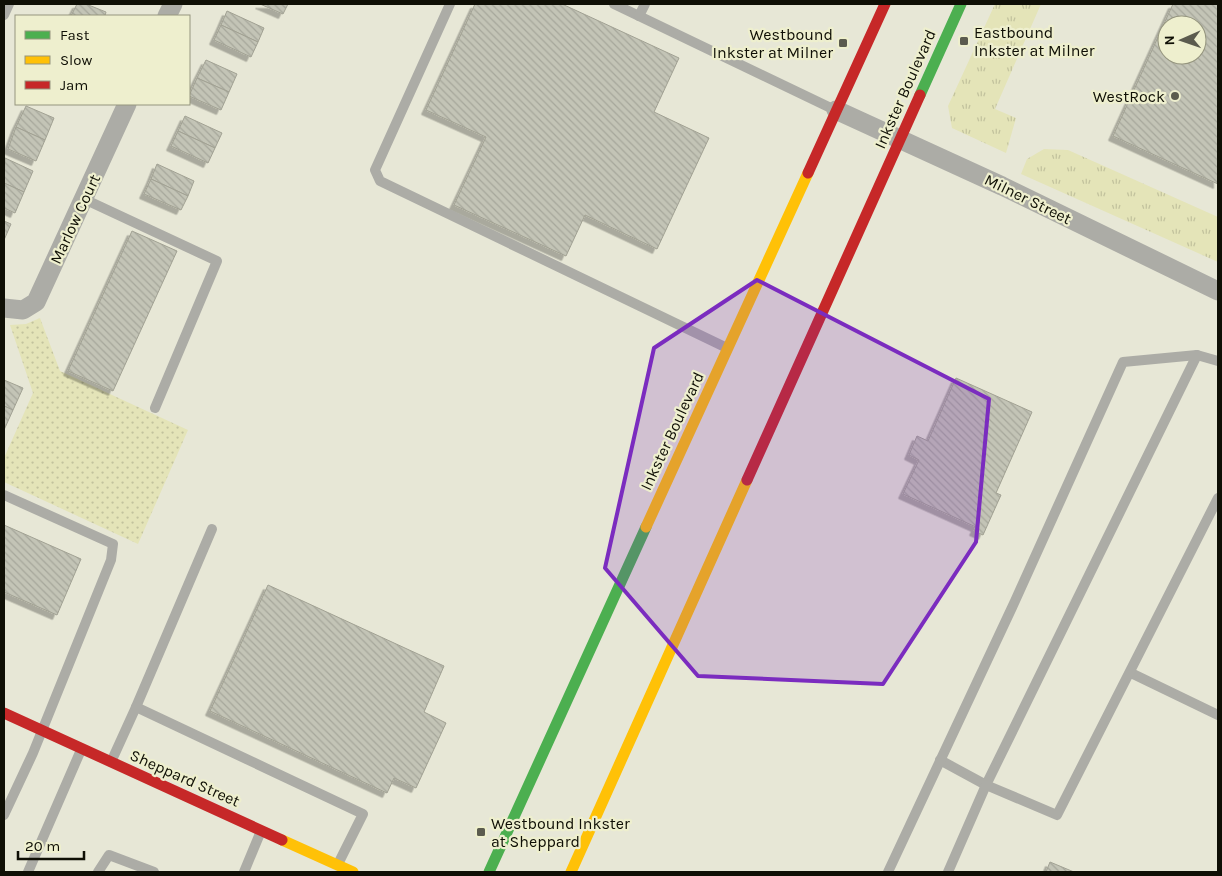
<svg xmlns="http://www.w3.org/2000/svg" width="1222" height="876" viewBox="0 0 1222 876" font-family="Karla,sans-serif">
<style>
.grass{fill:url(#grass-tufts)}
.park{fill:url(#park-dots)}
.building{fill:url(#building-back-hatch);stroke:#a1a193;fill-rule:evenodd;filter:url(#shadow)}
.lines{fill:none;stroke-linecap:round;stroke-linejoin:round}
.lane{stroke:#acaca6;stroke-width:10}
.street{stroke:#acaca6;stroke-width:19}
.fast{stroke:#4caf50;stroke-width:11}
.slow{stroke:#ffc107;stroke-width:11}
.jam{stroke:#c62828;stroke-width:11}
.marked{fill:#7b2cbf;fill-opacity:0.2;stroke:#7b2cbf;stroke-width:4;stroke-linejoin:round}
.poi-dot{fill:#5b5b4e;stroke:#eeefce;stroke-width:2}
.labels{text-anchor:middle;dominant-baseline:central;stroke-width:4.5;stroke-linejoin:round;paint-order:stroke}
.poi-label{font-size:16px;fill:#0f0f05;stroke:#eeefce;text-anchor:start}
.street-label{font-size:16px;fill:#0f0f05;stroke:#eeefce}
</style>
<defs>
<pattern id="grass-tufts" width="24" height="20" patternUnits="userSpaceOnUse" patternTransform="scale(1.25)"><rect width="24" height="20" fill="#e4e4b8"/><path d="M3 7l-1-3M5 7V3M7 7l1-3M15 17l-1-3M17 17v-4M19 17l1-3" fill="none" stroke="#c2c29d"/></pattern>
<pattern id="park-dots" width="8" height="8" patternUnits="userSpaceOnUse" patternTransform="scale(1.25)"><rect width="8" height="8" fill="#e4e4b8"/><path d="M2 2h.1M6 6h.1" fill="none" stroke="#c2c29d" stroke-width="1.8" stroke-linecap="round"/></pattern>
<pattern id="building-back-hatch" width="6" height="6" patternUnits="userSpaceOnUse" patternTransform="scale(1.25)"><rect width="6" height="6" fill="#c3c4b6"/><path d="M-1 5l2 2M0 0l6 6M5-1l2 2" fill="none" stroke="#a6a79b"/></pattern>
<filter id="shadow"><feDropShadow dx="-4.5" dy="4.5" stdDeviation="0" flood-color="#0004"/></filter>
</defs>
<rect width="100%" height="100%" fill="#e7e7d6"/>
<g class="grass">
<polygon points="995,4 1041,4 995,109 1016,118 1006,153 952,128 948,106"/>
<polygon points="1044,149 1068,150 1218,217 1218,262 1021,174 1027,159"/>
</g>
<polygon class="park" points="40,318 60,371 188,430 138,544 4,482 4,458 33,393 10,325 26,324"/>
<g class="building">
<polygon points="77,4 86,4 106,12 105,16 71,16"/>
<polygon points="260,4 288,4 283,14"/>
<polygon points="475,4 562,4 679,58 654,112 709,138 657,249 585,215 566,256 454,205 486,137 426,110"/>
<path d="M1173,4H1218V184L1113,136ZM1167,25H1197V55H1167Z"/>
<polygon points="227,11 264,28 258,42 221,25"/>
<polygon points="221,25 258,42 251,57 214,40"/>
<polygon points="206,60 237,74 229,92 197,78"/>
<polygon points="197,78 229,92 221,110 189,96"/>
<polygon points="26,106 54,118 45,140 16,127"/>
<polygon points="185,116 222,133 215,148 178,131"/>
<polygon points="16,127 45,140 36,161 8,149"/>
<polygon points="178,131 215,148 208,163 171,146"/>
<polygon points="5,158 33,171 24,192 4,183"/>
<polygon points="157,164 194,181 188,196 151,179"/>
<polygon points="151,179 188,196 181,210 144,194"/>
<polygon points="4,183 24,192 15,213 4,208"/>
<polygon points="4,221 11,224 4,240"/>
<polygon points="132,231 177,251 113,391 68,371"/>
<polygon points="956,378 1032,412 996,493 1001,495 983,535 974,531 976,527 903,494 919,460 909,455 917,436 928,441"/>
<polygon points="4,380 23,388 13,410 4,406"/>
<polygon points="4,406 13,410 4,430"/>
<polygon points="4,525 81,559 57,615 4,592"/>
<polygon points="268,585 444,666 424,712 446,723 416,788 394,778 387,793 210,711"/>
<polygon points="1050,862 1074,872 1046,872"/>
</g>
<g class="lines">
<g class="lane">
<polyline points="450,4 375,170 380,181 727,348"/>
<polyline points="614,4 835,110"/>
<polyline points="4,15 9,4"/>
<polyline points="639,16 645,4"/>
<polyline points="84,199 217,261 155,408"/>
<polyline points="4,495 113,544 111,560 33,753 4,815"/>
<polyline points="1131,673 1218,715"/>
<polyline points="136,707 212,529"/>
<polyline points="940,760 986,785 1197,355"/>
<polyline points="111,762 136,707 363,814 338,864"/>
<polyline points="28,872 81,750"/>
<polyline points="98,872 109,855 154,872"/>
<polyline points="244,872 261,831"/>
<polyline points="888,872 1015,601 1123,362 1197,355 1218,361"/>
<polyline points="948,872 986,785 1057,815 1218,498"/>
</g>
<g class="street">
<polyline points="167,16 173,4"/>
<polyline points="836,110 1002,186 1218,291"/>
<polyline points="4,308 23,310 36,302 127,104"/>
</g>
<g class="fast">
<polyline points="920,95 961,4"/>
<polyline points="489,872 646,527"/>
</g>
<g class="slow">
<polyline points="646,527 808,173"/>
<polyline points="282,840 353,872"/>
<polyline points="571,872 747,480"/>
</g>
<g class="jam">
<polyline points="808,173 885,4"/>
<polyline points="747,480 920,95"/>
<polyline points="4,713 282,840"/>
</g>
</g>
<path class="marked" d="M757,280L989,399L976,542L883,684L698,676L605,568L654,348Z"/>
<g class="poi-dot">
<rect x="959" y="36" width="10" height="10" rx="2.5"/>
<rect x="838" y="38" width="10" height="10" rx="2.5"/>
<circle cx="1175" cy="96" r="5"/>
<rect x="476" y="827" width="10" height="10" rx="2.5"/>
</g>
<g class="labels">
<g class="poi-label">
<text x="974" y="32">Eastbound<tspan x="974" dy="18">Inkster at Milner</tspan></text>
<text x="833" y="34" text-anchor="end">Westbound<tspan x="833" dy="18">Inkster at Milner</tspan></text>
<text x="1165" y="96" text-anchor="end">WestRock</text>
<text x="491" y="823">Westbound Inkster<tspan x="491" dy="18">at Sheppard</tspan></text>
</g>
<g class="street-label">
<text transform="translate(905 89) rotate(-66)">Inkster Boulevard</text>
<text transform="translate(1028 199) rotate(26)">Milner Street</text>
<text transform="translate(75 219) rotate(-65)">Marlow Court</text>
<text transform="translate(672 431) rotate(-65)">Inkster Boulevard</text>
<text transform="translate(185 778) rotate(24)">Sheppard Street</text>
</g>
</g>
<rect width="1222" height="876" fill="none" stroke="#0f0f05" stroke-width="10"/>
<rect x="15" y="15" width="175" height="90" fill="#eeefce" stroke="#95957e"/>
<rect x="25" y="31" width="25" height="8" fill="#4caf50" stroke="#95957e"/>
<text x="60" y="40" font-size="15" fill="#0f0f05">Fast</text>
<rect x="25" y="56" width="25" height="8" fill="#ffc107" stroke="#95957e"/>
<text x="60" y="65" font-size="15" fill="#0f0f05">Slow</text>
<rect x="25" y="81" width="25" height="8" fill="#c62828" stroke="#95957e"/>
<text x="60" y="90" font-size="15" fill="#0f0f05">Jam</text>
<g transform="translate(1182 40) rotate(268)"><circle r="24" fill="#eeefce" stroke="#95957e"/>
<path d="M0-4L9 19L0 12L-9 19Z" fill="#5b5b4e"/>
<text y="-8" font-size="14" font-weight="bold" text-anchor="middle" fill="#0f0f05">N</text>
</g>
<path d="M18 851v8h66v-8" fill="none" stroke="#0f0f05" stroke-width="2.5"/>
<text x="25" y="851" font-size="15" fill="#0f0f05" stroke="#eeefce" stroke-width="4" paint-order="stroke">20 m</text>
</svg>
